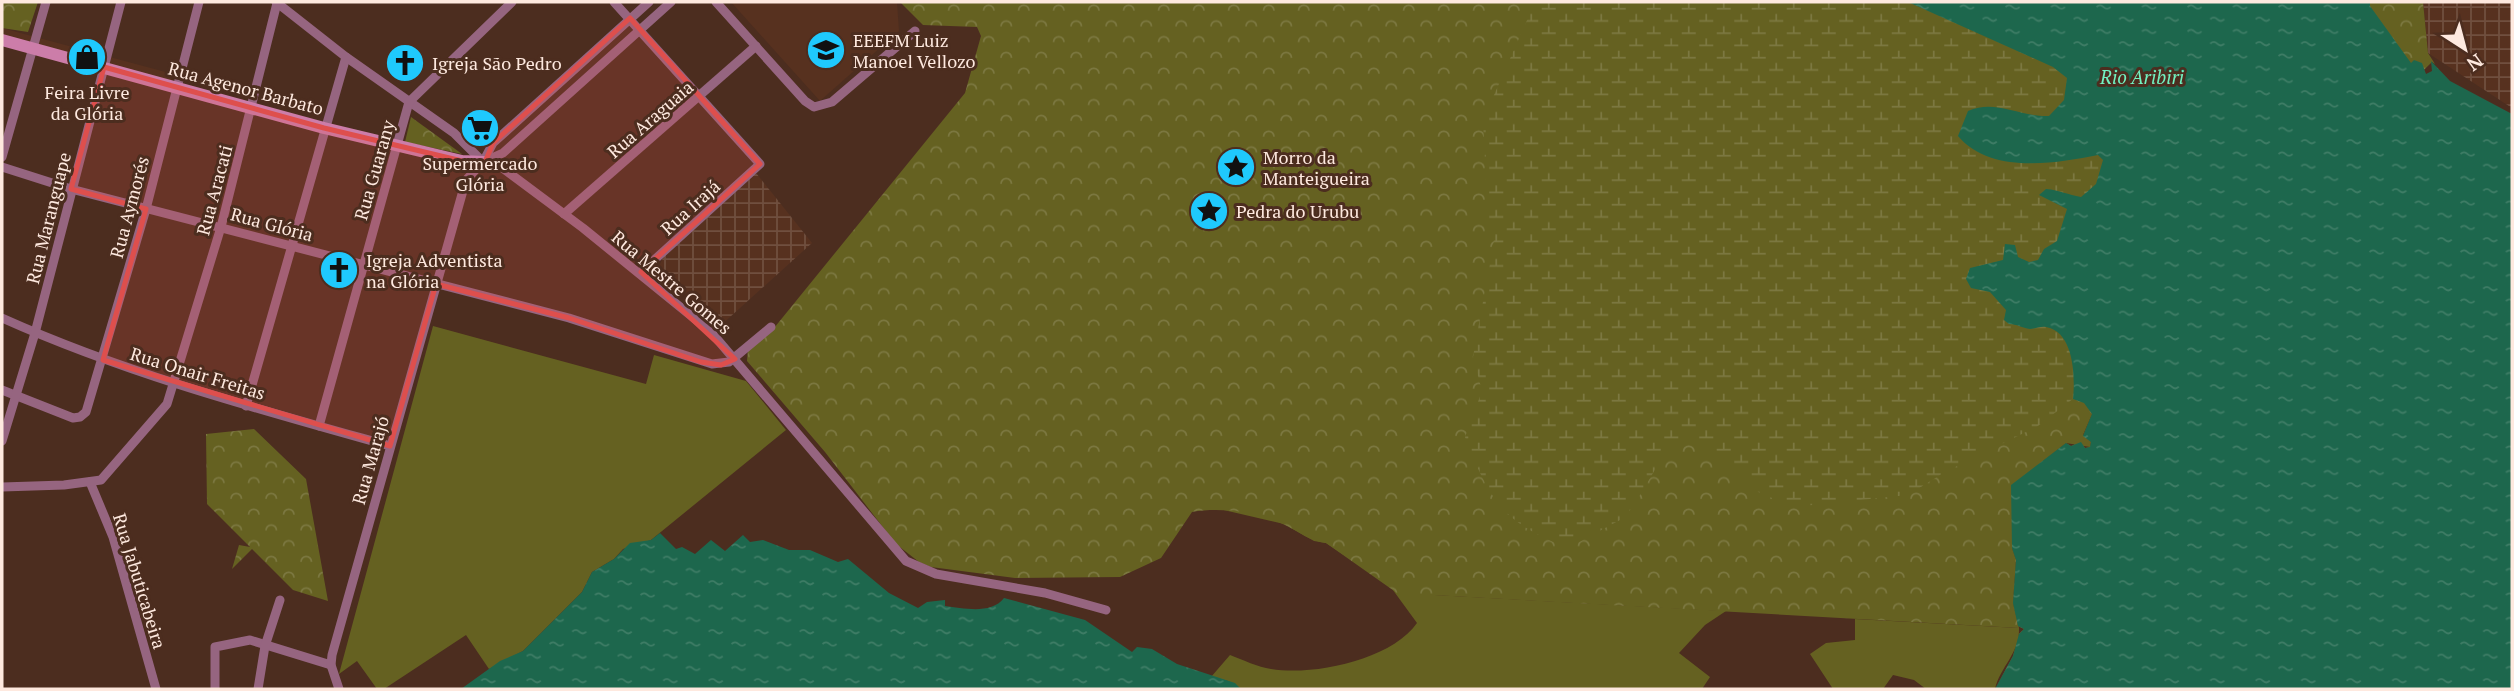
<svg xmlns="http://www.w3.org/2000/svg" width="2514" height="691" viewBox="0 0 2514 691" font-family="'PT Serif',serif">
<style>
.built{fill:#57311f}
.industrial{fill:url(#industrial-grid)}
.grass{fill:#656121}
.forest{fill:url(#forest-crowns)}
.wetland{fill:url(#wetland-marsh)}
.water{fill:url(#water-ripples)}
.lines{fill:none;stroke-linecap:round;stroke-linejoin:round}
.street{stroke:#966580;stroke-width:9}
.secondary{stroke:#cc7da9;stroke-width:12}
.marked{fill:#de4f4d;fill-opacity:0.2;stroke:#de4f4d;stroke-width:5;stroke-linejoin:round}
.labels{text-anchor:middle;dominant-baseline:central;stroke-width:6;stroke-linejoin:round;paint-order:stroke}
.poi-label{font-size:18px;fill:#fee9df;stroke:#4c2d1f;text-anchor:start}
.street-label{font-size:18px;fill:#fee9df;stroke:#4c2d1f}
.water-label{font-size:19px;font-style:italic;fill:#72f2c1;stroke:#4c2d1f}
</style>
<defs>
<pattern id="industrial-grid" width="8" height="8" patternUnits="userSpaceOnUse" patternTransform="scale(1.75)"><rect width="8" height="8" fill="#57311f"/><path d="M0 4h8M4 0v8" fill="none" stroke="#704f3f"/></pattern>
<pattern id="forest-crowns" width="20" height="18" patternUnits="userSpaceOnUse" patternTransform="scale(1.75)"><rect width="20" height="18" fill="#656121"/><path d="M2 6a3 3 0 1 1 6 0M12 15a3 3 0 1 1 6 0" fill="none" stroke="#7c7841"/></pattern>
<pattern id="wetland-marsh" width="20" height="14" patternUnits="userSpaceOnUse" patternTransform="scale(1.75)"><rect width="20" height="14" fill="#656121"/><path d="M1 5h8M5 5V1M11 12h8M15 12V8" fill="none" stroke="#7c7841"/></pattern>
<pattern id="water-ripples" width="26" height="14" patternUnits="userSpaceOnUse" patternTransform="scale(1.75)"><rect width="26" height="14" fill="#1d674d"/><path d="M2 4q2-2 4 0t4 0M15 11q2-2 4 0t4 0" fill="none" stroke="#3f7d66"/></pattern>
</defs>
<rect width="100%" height="100%" fill="#4c2d1f"/>
<g class="built">
<polygon points="731,2 897,2 899,31 820,101"/>
<polygon points="2,28 173,74 170,85 2,40"/>
</g>
<g class="industrial">
<polygon points="2423,2 2512,2 2512,108 2428,53"/>
<polygon points="756,173 812,243 719,327 658,268 665,254"/>
</g>
<g class="grass">
<polygon points="433,326 646,384 654,355 746,381 786,430 651,540 623,549 614,559 592,572 582,592 523,651 489,669 466,635 384,689 377,689 357,661 339,674"/>
<path d="M1204,395L1435,595L1726,611L1705,625L1679,653L1710,677L1702,689H1241L1228,681L1211,677L1230,655C1243,660 1258,667 1271,669C1314,676 1391,660 1417,623L1390,586L1326,543L1314,541L1284,524L1215,508Z"/>
<path d="M1855,619L2019,628C2020,653 2000,667 1995,689H1926L1914,680L1893,675L1883,689H1833L1810,654L1826,643L1855,640Z"/>
</g>
<g class="forest">
<polygon points="2,2 38,2 28,32 2,28"/>
<path d="M900,2H2423L2428,53L2435,64L2432,62L2084,403L2092,414L2083,435L2091,442L2090,447L2066,443L2012,485V548L2016,560L2013,603L2019,628L1397,593L1326,543C1309,541 1300,532 1285,525C1258,512 1222,507 1192,512L1161,558L1120,577L1015,578L931,567L919,562L896,544L825,452L747,361L748,349L770,333L965,93L981,36L977,27L923,25Z"/>
<polygon points="411,117 462,154 405,142"/>
<polygon points="254,429 306,479 328,601 293,590 252,549 232,569 239,545 250,547 207,504 206,434"/>
</g>
<path class="wetland" d="M1535,2H1908L2053,67L2067,78L2284,197L1995,689L2013,656L2019,634L2024,629L2018,626L2013,603L2016,560L2012,548L2011,485L2066,443L2071,446L2081,442L2085,448L2090,447L2091,442L2083,436L2092,414L2074,398L2038,426L1945,472L1908,495L1793,507L1756,491L1709,446L1696,440L1678,443L1663,456L1633,507L1620,520L1568,548C1503,523 1490,501 1465,437L1482,391L1473,357L1494,241L1488,221L1483,120Z"/>
<g class="water">
<path d="M1908,2H2370V6L2411,63L2414,60L2422,63L2426,74L2432,71L2431,61L2450,81L2512,114V689H1995L2013,656L2019,634L2024,629L2018,626L2013,603L2016,560L2012,548L2011,485L2066,443L2071,446L2081,442L2085,448L2090,447L2091,442L2083,436L2092,414L2084,403L2073,399C2075,379 2075,332 2046,327C2041,326 2035,329 2030,329C2022,328 2017,324 2009,324L2004,320L2006,310L1990,292L1971,288L1966,279L1970,268L2003,260L2005,244L2015,245L2018,257L2029,262L2038,260L2044,249L2057,241L2067,209L2039,195L2046,189C2060,190 2068,195 2081,197L2096,184L2103,160L2098,155C2053,164 1990,174 1958,136L1968,111C1996,99 2018,117 2049,116L2064,100L2067,78L2053,67Z"/>
<path d="M660,533L676,549L682,547L695,554L711,540L725,551L743,535L750,542L763,540L789,550H810L838,562L848,559L889,593L918,608L927,602L945,600V606C963,608 991,615 1004,598L1085,620L1132,652L1137,647L1152,649L1177,664L1235,683L1241,689H461L500,661L523,651L582,592L592,572L614,559L630,543L651,540Z"/>
</g>
<g class="lines">
<g class="street">
<polyline points="276,2 346,57 454,133 483,162 501,167 583,228 711,332 906,561 936,574 1045,593 1106,610"/>
<polyline points="614,2 760,164 641,272"/>
<polyline points="716,2 805,101 814,107 832,102 915,31"/>
<polyline points="2,157 46,2"/>
<polyline points="485,161 503,153 671,2"/>
<polyline points="2,167 71,189 569,318 712,364 729,362 771,327"/>
<polyline points="564,214 756,46"/>
<path d="M2,318C127,374 258,409 390,446"/>
<polyline points="2,390 73,418 80,417 86,412 146,209 199,2"/>
<polyline points="246,406 346,57"/>
<polyline points="319,426 409,102 512,2"/>
<polyline points="2,441 35,333 121,2"/>
<polyline points="90,482 113,537 156,689"/>
<polyline points="2,487 64,485 101,480 167,404 221,227 277,3"/>
<polyline points="215,689 215,647 250,640 331,665"/>
<polyline points="258,689 265,646 280,600"/>
<polyline points="339,689 331,665 332,655 466,180 483,162 493,143 649,2"/>
</g>
<polyline class="secondary" points="2,40 324,128 462,161 483,162"/>
</g>
<path class="marked" d="M630,18L760,164L641,272L735,359L721,365L701,362L569,318L436,284L390,446L103,360L146,209L71,189L104,67L324,128L462,161L485,162L493,143Z"/>
<defs>
<g id="school-disc" transform="scale(2.0125)"><circle r="9.5" fill="#1fc9fd" stroke="#4c2d1f"/><path d="M0-5L7-2L0 1L-7-2ZM-4 1L0 2.5L4 1V4Q0 6-4 4Z" fill="#111"/></g>
<g id="shop-disc" transform="scale(2.0125)"><circle r="9.5" fill="#1fc9fd" stroke="#4c2d1f"/><path d="M-5-2.5h2.3a2.7 3.5 0 0 1 5.4 0H5L5.5 6h-11ZM-1.5-2.5h3a1.5 2.3 0 0 0-3 0Z" fill="#111"/></g>
<g id="church-disc" transform="scale(2.0125)"><circle r="9.5" fill="#1fc9fd" stroke="#4c2d1f"/><path d="M-1.2-6h2.4v3.5h3.3v2.4h-3.3V6h-2.4V-.1h-3.3v-2.4h3.3Z" fill="#111"/></g>
<g id="supermarket-disc" transform="scale(2.0125)"><circle r="9.5" fill="#1fc9fd" stroke="#4c2d1f"/><path d="M-6-5.5h2.5l.6 2H6L4.5 2H-2.5L-4.4-4H-6ZM-1.5 3.2a1.3 1.3 0 1 0 .1 0ZM3 3.2a1.3 1.3 0 1 0 .1 0Z" fill="#111"/></g>
<g id="sight-disc" transform="scale(2.0125)"><circle r="9.5" fill="#1fc9fd" stroke="#4c2d1f"/><path d="M0-6L1.8-2.2L6-1.7L2.9 1.2L3.7 5.4L0 3.3L-3.7 5.4L-2.9 1.2L-6-1.7L-1.8-2.2Z" fill="#111"/></g>
</defs>
<g fill-rule="evenodd">
<use href="#school-disc" x="826" y="50"/>
<use href="#shop-disc" x="87" y="57"/>
<use href="#church-disc" x="405" y="63"/>
<use href="#supermarket-disc" x="480" y="128"/>
<use href="#sight-disc" x="1236" y="167"/>
<use href="#sight-disc" x="1209" y="211"/>
<use href="#church-disc" x="339" y="270"/>
</g>
<g class="labels">
<g class="poi-label">
<text x="853" y="40">EEEFM Luiz<tspan x="853" dy="21">Manoel Vellozo</tspan></text>
<text x="432" y="63">Igreja São Pedro</text>
<text x="87" y="92" text-anchor="middle">Feira Livre<tspan x="87" dy="21">da Glória</tspan></text>
<text x="1263" y="157">Morro da<tspan x="1263" dy="21">Manteigueira</tspan></text>
<text x="480" y="163" text-anchor="middle">Supermercado<tspan x="480" dy="21">Glória</tspan></text>
<text x="1236" y="211">Pedra do Urubu</text>
<text x="366" y="260">Igreja Adventista<tspan x="366" dy="21">na Glória</tspan></text>
</g>
<g class="street-label">
<text transform="translate(246 88) rotate(15)">Rua Agenor Barbato</text>
<text transform="translate(650 119) rotate(-41)">Rua Araguaia</text>
<text transform="translate(374 170) rotate(-74)">Rua Guarany</text>
<text transform="translate(214 190) rotate(-75)">Rua Aracati</text>
<text transform="translate(129 207) rotate(-75)">Rua Aymorés</text>
<text transform="translate(690 207) rotate(-42)">Rua Irajá</text>
<text transform="translate(48 218) rotate(-76)">Rua Maranguape</text>
<text transform="translate(272 224) rotate(15)">Rua Glória</text>
<text transform="translate(672 282) rotate(40)">Rua Mestre Gomes</text>
<text transform="translate(198 373) rotate(17)">Rua Onair Freitas</text>
<text transform="translate(370 460) rotate(-74)">Rua Marajó</text>
<text transform="translate(140 581) rotate(73)">Rua Jabuticabeira</text>
</g>
<g class="water-label">
<text x="2142" y="76">Rio Aribiri</text>
</g>
</g>
<rect width="2514" height="691" fill="none" stroke="#fee9df" stroke-width="7"/>
<g transform="translate(2465 49) rotate(144)" stroke="#4c2d1f" stroke-width="5" paint-order="stroke">
<path d="M0-5L12 26L0 18L-12 26Z" fill="#fee9df"/>
<text y="-10" font-size="19" font-weight="bold" text-anchor="middle" fill="#fee9df">N</text>
</g>
</svg>
